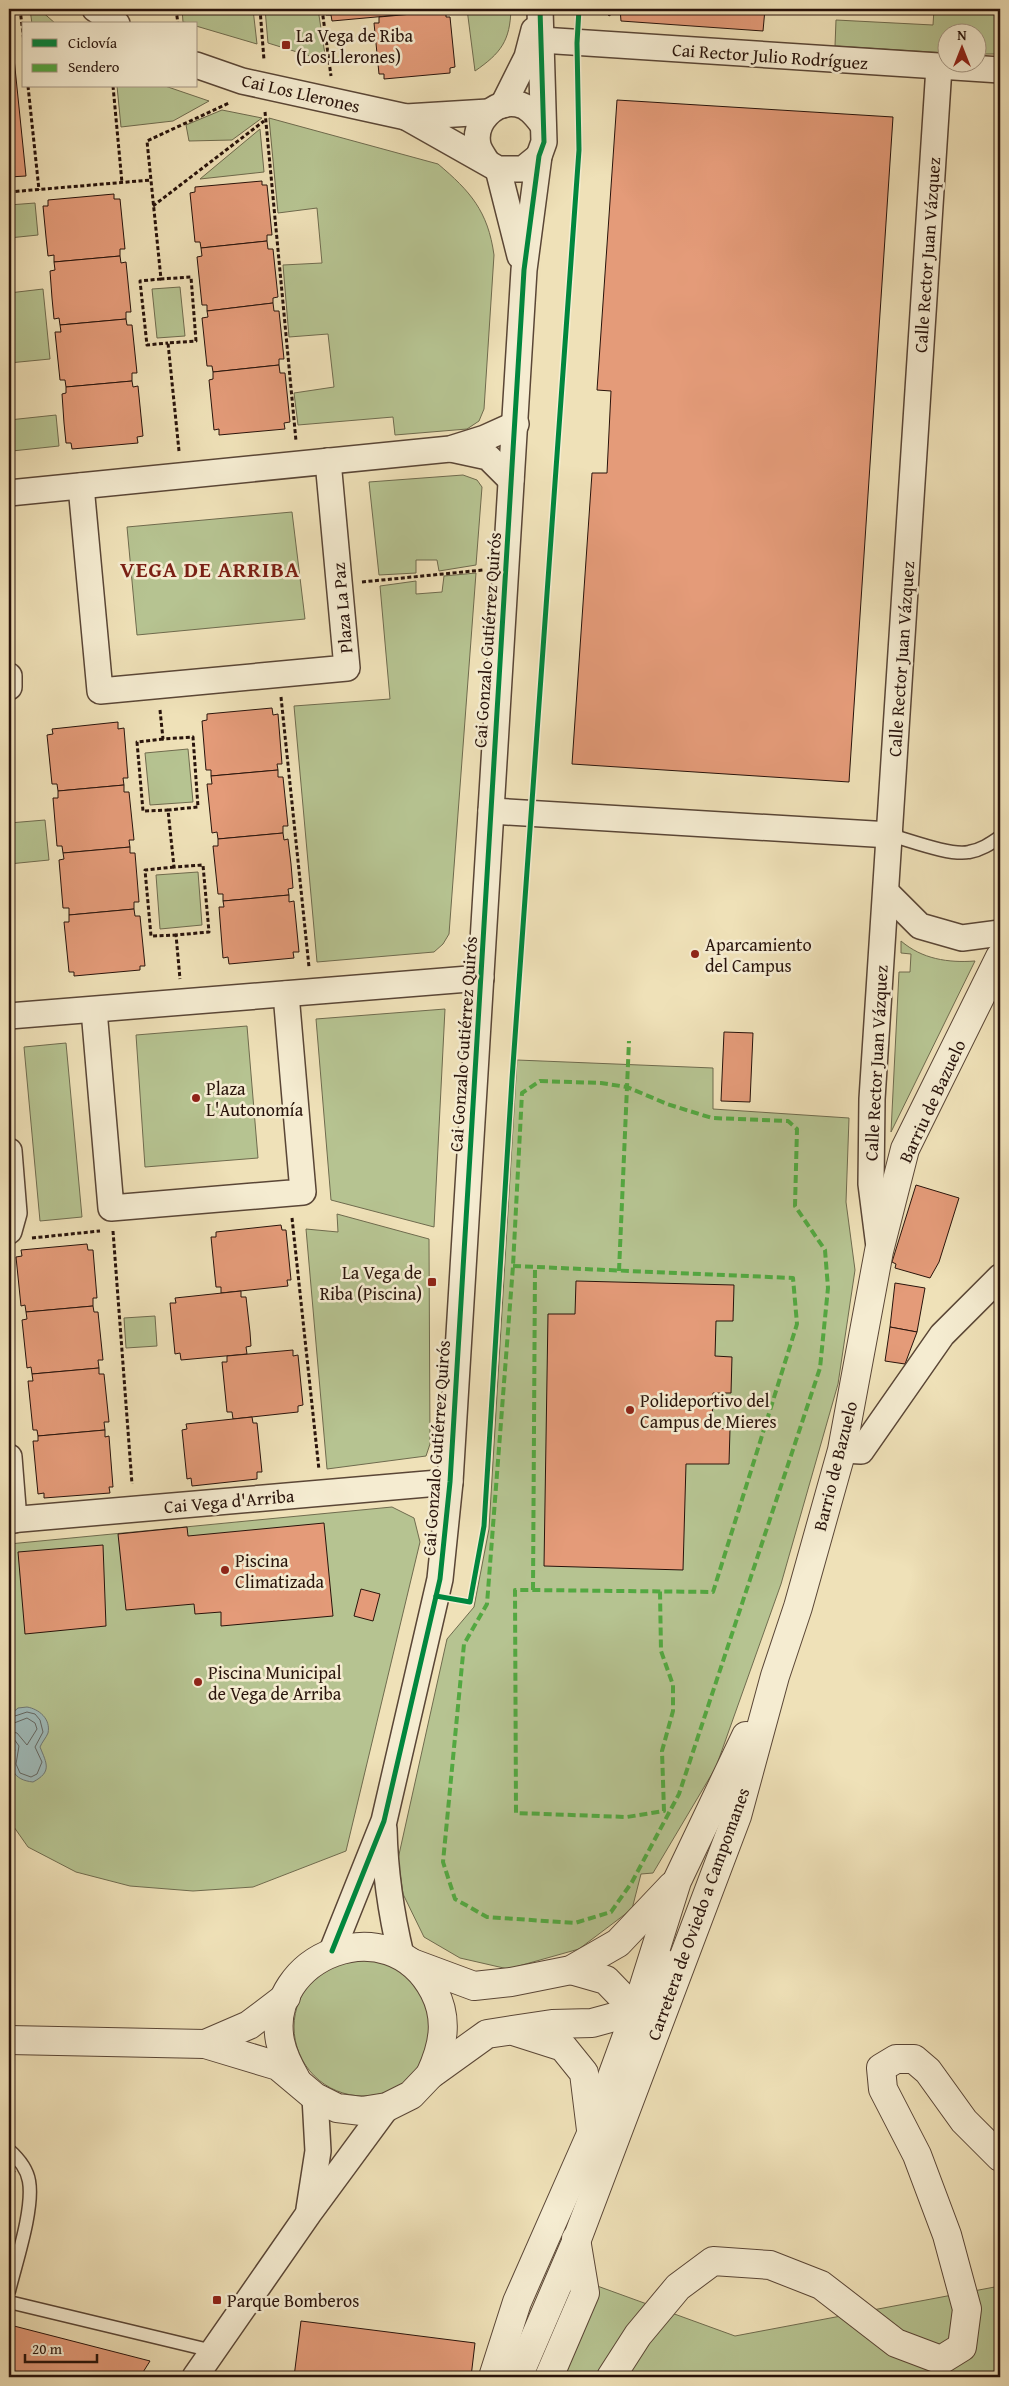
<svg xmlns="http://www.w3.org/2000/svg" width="1009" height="2386" viewBox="0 0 1009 2386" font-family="'Gentium Book Plus',serif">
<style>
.green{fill:#b6c391;stroke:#6f6b4e}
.water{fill:#9fbbba;stroke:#6f7874}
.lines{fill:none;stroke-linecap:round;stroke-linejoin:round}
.shore{stroke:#646762;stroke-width:1}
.building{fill:#e49b79;stroke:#28130b}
.service-casing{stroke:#5a4636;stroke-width:15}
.minor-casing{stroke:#5a4636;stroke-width:28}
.tertiary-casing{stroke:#5a4636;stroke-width:30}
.path{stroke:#28130b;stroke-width:3;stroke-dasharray:4 2.5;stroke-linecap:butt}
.service{stroke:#f5ecd1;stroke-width:12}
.minor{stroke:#f5ecd1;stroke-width:25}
.tertiary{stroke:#f5ecd1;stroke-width:28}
.quiet{stroke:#53a841;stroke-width:4;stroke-dasharray:8 4;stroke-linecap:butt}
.cycleway-casing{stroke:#f5ecd1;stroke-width:8}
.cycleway{stroke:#00873e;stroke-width:5}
.poi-dot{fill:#8f2418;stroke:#f5ecd1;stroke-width:2}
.labels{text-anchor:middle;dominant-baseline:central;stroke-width:5;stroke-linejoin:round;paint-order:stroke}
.poi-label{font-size:18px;fill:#28130b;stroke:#f5ecd1;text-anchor:start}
.street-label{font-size:18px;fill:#28130b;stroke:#f5ecd1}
.district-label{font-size:22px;font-weight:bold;letter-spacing:1px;fill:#7a1f14;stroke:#f5ecd1}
</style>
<rect width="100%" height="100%" fill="#efe1b8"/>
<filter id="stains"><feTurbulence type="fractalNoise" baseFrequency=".004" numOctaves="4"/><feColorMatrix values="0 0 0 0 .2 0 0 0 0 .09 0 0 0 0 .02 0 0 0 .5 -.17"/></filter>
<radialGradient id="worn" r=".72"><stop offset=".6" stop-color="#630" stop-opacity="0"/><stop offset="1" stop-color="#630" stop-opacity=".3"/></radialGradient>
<g class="green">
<polygon points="30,9 39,9 56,24 32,24"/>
<polygon points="182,9 253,9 257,44 196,26 196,24 183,22"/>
<polygon points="265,9 318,9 326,61 268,43"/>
<path d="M467,9H511C510,41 501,53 475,71Z"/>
<polygon points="934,9 1000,9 1000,54 977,54 976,32 946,32 946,53 835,46 836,20 933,25"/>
<polygon points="117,86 165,86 209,101 173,121 121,127"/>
<polygon points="222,110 262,118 232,140 189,141 186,125"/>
<path d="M269,118L438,164C470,191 488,211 494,255L484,409L479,421L467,429L395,435L393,417L298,425L294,393L334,387L328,334L289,337L283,265L322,263L317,208L278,213Z"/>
<polygon points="260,129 264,172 200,179"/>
<polygon points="35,203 38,235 9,238 9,205"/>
<polygon points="180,287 185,336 157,338 152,289"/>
<polygon points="43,289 50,359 9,363 9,293"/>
<polygon points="56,415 59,446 12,451 9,420"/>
<polygon points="463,475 477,480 482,487 476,565 439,571 437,560 416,560 416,573 379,575 369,482"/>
<polygon points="292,512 305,619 137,635 127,527"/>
<polygon points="476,573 449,934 443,944 434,952 317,962 294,706 390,699 380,586 416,581 416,594 442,592 444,576"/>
<polygon points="188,749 193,802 150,805 145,753"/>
<polygon points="45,820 49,860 9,864 9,823"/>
<polygon points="198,872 202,925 160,929 156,875"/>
<path d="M901,941C922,959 948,963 975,961L891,1132L899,972H910L911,954L901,953Z"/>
<polygon points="445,1009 434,1227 331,1200 316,1019"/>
<polygon points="247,1026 258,1158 145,1167 136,1035"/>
<polygon points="66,1043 82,1217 40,1221 24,1047"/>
<polygon points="517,1060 713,1068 713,1109 849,1118 846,1202 855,1270 838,1384 781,1584 716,1767 653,1873 641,1874 632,1909 579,1949 508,1969 460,1958 424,1937 403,1894 398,1859 447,1639 474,1607 489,1529"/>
<polygon points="337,1214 429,1239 430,1444 426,1456 327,1469 306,1229 338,1232"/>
<polygon points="155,1316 157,1346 126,1348 124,1318"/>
<polygon points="392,1507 414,1518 420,1542 346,1851 253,1887 193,1891 130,1886 76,1872 28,1847 9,1820 9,1544"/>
<circle cx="363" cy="2027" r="69"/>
<polygon points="556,2271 735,2336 1000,2286 1000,2377 519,2377"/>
</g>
<path class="water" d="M27,1707C39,1709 51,1719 48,1733C46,1738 42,1742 40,1747C47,1764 52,1772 33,1782C13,1780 8,1768 15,1750L9,1740V1716L18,1708Z"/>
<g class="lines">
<g class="shore">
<polyline points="9,1718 27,1712 35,1714 40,1720 43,1732 35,1747 42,1762 37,1774 31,1777 20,1773 16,1764 19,1746 14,1739 9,1738"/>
<polyline points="9,1725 27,1718 35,1723 37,1729 27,1745 17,1733 9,1731"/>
</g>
</g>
<g class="building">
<polygon points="9,9 26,176 9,177"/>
<polygon points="326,9 402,9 398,9 398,15 332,21 331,15 326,15"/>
<polygon points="604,9 619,9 609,16"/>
<polygon points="620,9 765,9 763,31 621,21"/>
<polygon points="446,11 446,17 450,17 455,67 450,68 450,73 384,79 384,74 379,74 374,23 379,23 379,17"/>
<polygon points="617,100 893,117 849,782 572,764 592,473 607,473 611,391 597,390"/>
<polygon points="262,181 262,185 267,185 272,235 267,235 267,241 201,248 200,242 195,242 190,193 195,192 195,187"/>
<polygon points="114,194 114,199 120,199 125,249 120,249 120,256 54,262 54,255 48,256 46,237 43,206 48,206 48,200"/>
<polygon points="267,241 268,249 273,249 278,297 273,298 273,303 207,311 207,305 202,305 197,257 202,256 201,248"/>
<polygon points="120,256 121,263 126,262 131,312 126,312 126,319 60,325 59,318 54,319 52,298 50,271 55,270 54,262"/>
<polygon points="273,303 274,311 279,311 284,359 279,359 279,365 213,372 212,366 207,366 202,318 208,317 207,311"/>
<polygon points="126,319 127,325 132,325 137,373 132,373 132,381 66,387 65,380 60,380 55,332 61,332 60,325"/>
<polygon points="279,365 280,373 285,373 290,422 284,423 285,429 219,435 219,429 214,430 209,380 213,379 213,372"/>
<polygon points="132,381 133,387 138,386 143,436 137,437 138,443 72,449 71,443 66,443 64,423 62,394 66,393 66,387"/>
<polygon points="272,708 273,715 278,714 282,764 277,764 278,770 211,776 211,770 206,770 202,721 207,720 207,714"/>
<polygon points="118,722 118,729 124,728 128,778 123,778 124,785 58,791 57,784 52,784 47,735 53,734 52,729"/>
<polygon points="278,770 278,777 283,777 288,826 283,826 283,833 218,839 217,832 212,833 207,784 212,784 211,776"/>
<polygon points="124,785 124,792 129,792 134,840 129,840 130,847 63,853 62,846 57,846 53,798 58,798 58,791"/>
<polygon points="283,833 284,840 288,839 291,864 293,888 288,889 289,895 223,901 223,894 218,894 213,846 218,846 218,839"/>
<polygon points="130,847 130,853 135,853 139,902 134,902 134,909 69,915 69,908 63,908 59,860 64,859 63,853"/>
<polygon points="289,895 289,902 294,901 299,952 293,952 294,958 229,964 228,957 223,958 219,907 224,907 223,901"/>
<polygon points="134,909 135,916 140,916 145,966 140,966 140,970 74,976 74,972 69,972 64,922 69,922 69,915"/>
<polygon points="724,1032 753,1033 750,1102 721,1101"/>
<polygon points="916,1185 959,1198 939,1262 930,1278 895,1268 896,1264 892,1262"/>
<polygon points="281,1225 282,1230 286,1230 291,1280 287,1280 288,1286 221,1293 221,1287 216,1287 211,1237 216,1237 216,1232"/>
<polygon points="87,1244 88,1250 93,1250 97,1298 93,1298 93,1306 26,1312 25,1305 21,1306 16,1257 22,1256 21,1250"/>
<polygon points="576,1281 734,1285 733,1321 716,1321 715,1356 732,1357 731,1393 713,1393 712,1428 730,1429 729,1464 686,1464 683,1570 544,1566 548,1314 575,1314"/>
<polygon points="895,1283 925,1288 917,1332 890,1327"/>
<polygon points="241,1291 241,1297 246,1297 250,1332 251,1346 246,1347 247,1354 181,1360 180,1353 175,1354 170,1303 176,1303 175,1298"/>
<polygon points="93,1306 94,1312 98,1312 103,1360 98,1360 99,1368 32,1374 31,1367 27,1368 22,1320 27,1319 26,1312"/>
<polygon points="890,1327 917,1332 905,1364 885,1361"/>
<polygon points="293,1350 293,1356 298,1355 303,1405 298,1406 298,1412 233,1419 232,1412 227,1412 222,1362 227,1362 227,1356"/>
<polygon points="99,1368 99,1374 104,1374 109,1422 104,1422 105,1430 38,1436 37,1430 33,1430 28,1381 33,1381 32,1374"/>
<polygon points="252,1417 253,1423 257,1423 262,1472 257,1472 257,1479 192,1486 191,1478 187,1479 182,1430 187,1429 186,1424"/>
<polygon points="105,1430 105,1437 109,1436 113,1487 109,1487 110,1493 44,1498 44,1493 38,1494 33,1441 38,1441 38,1436"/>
<polygon points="324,1523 333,1616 221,1626 221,1612 195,1614 194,1604 126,1610 118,1534 187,1527 188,1536"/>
<polygon points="103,1545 106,1626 25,1634 18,1552"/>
<polygon points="361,1589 380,1594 373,1621 354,1616"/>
<polygon points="9,2170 15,2171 9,2193"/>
<polygon points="301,2321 475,2343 471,2377 294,2377"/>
<polygon points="14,2326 150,2361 140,2377 9,2377 9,2345"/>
</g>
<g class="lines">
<g class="service-casing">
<g id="service">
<path d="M890,835C909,840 950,856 969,852C981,850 990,844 1000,837"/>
<path d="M9,2150C18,2158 27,2169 29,2181C34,2209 16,2262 9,2291"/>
<polyline points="9,2302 213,2351"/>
</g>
</g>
<g class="minor-casing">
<g id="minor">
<polyline points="95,9 117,24"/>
<polyline points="541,40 1000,70"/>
<polyline points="196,65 242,81 406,117 488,112"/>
<polyline points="503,105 527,57 534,30"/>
<polyline points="406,117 498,169 523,169 539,156"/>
<path d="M487,162C484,157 479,150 478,145C473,123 494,100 517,104C529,106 536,116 543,125"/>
<polyline points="498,169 520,256"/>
<polyline points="451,449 488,457 511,480"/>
<polyline points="81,486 100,691 347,668 328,461"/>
<polyline points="9,493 450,449 485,438 516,424"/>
<polyline points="9,676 9,687"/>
<polyline points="491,811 890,835"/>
<polyline points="886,892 920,926 962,938 1000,933"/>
<polyline points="94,1010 111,1208 303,1192 286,994"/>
<polyline points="9,1016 481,978"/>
<polyline points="9,1151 14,1213 9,1231"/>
<polyline points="879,1247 871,1184 872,1099 939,67"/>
<polyline points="842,1450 861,1451 942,1335 1000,1277"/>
<polyline points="9,1457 14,1520"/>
<polyline points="9,1520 450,1482"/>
<path d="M384,1829C385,1873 391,1913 401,1955"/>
<polyline points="332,1951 384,1821 440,1579 450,1482 524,270 539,156 544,142 540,9"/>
<polyline points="309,2209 318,2151 315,2097"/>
<polyline points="195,2377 309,2213 387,2107"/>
</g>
</g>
<g class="tertiary-casing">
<g id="tertiary">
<polyline points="412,1963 474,1986 511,1982 571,1970 618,1943 672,1886"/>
<polyline points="571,1970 606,1980 636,2011 636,2027"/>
<polyline points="516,2032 563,2047 584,2073 591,2130"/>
<polyline points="9,2040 205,2044 278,2066 315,2097 337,2108 362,2111 387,2107 411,2095 430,2075 487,2034 552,2024 592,2023 636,2011 655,1988 663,1963"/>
<polyline points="205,2044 249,2025 286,1997"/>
<path d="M296,2079C289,2067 283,2056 280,2041C264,1957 389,1905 434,1991C449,2020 443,2047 430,2075"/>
<polyline points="493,2377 517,2302 591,2134 636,2011 677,1881 746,1736"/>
<polyline points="518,2377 576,2242 737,1816 775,1676 798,1607 842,1450 879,1251 905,1149 1000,957"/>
<polyline points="549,2377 585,2293 576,2239"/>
<polyline points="611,2377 638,2335 678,2287 713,2261 770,2265 821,2285 896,2343 941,2360 962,2347 967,2309 947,2235 917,2155 883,2089 881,2068 896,2059 914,2059 928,2071 964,2121 1000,2157"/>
</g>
</g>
<g class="path">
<polyline points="20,9 24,42"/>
<polyline points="176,9 178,24"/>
<polyline points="260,9 264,60"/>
<polyline points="322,9 331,76"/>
<polyline points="28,86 39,190"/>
<polyline points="113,86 122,183"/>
<polyline points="265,112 296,441"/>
<polyline points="9,192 151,180"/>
<polyline points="153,206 264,121"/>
<polyline points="161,279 140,281 147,345 168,343"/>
<polyline points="179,451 168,343 196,341 191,277 161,279 147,141 229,103"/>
<polyline points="362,582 483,570"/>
<polyline points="281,697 309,967"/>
<polyline points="160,710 163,739 193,737 198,807 168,810 174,867 203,865 209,932 176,935 180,979"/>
<polyline points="163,739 137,742 143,811 168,810"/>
<polyline points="174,867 145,870 151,936 176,935"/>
<polyline points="292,1218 319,1470"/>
<polyline points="113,1231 132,1484"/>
<polyline points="32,1238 100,1231"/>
</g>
<use href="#service" class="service"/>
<use href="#minor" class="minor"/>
<use href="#tertiary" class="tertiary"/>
<g class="quiet">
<polygon points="540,1081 601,1083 627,1087 667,1104 712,1118 788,1121 797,1129 795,1206 825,1250 828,1288 820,1368 679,1794 632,1882 611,1912 575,1923 487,1917 455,1899 443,1862 464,1644 487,1604 513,1266 522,1093"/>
<polyline points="513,1266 793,1278 797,1324 713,1592 533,1590 515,1590 516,1813 627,1817 664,1811 662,1751 673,1711 673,1685 661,1651 660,1591"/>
<polyline points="619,1271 629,1041"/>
<polyline points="533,1590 535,1267"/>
</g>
<g class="cycleway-casing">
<g id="cycleway">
<polyline points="436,1596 470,1602 484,1526 512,1079 579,150 577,43 579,9"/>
<polyline points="332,1951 384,1821 440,1579 450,1482 524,270 539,156 544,142 540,9"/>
</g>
</g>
<use href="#cycleway" class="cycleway"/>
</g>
<g class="poi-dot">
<rect x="281" y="40" width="10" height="10" rx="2.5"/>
<circle cx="695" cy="954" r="5"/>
<circle cx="196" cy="1098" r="5"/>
<rect x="427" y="1277" width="10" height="10" rx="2.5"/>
<circle cx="630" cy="1410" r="5"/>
<circle cx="225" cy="1570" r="5"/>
<circle cx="198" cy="1682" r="5"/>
<rect x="212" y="2295" width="10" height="10" rx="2.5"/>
</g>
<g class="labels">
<g class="poi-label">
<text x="296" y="35">La Vega de Riba<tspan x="296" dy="21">(Los Llerones)</tspan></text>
<text x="705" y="944">Aparcamiento<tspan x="705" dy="21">del Campus</tspan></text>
<text x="206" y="1088">Plaza<tspan x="206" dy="21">L'Autonomía</tspan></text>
<text x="422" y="1272" text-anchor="end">La Vega de<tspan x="422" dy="21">Riba (Piscina)</tspan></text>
<text x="640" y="1400">Polideportivo del<tspan x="640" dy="21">Campus de Mieres</tspan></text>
<text x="235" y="1560">Piscina<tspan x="235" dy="21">Climatizada</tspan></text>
<text x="208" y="1672">Piscina Municipal<tspan x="208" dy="21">de Vega de Arriba</tspan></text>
<text x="227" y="2300">Parque Bomberos</text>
</g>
<g class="street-label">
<text transform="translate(770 56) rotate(4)">Cai Rector Julio Rodríguez</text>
<text transform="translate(301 93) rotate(13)">Cai Los Llerones</text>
<text transform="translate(927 255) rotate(-86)">Calle Rector Juan Vázquez</text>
<text transform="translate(342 608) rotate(-95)">Plaza La Paz</text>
<text transform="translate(487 640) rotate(-86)">Cai Gonzalo Gutiérrez Quirós</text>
<text transform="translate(901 659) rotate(-86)">Calle Rector Juan Vázquez</text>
<text transform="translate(463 1044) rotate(-86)">Cai Gonzalo Gutiérrez Quirós</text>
<text transform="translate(876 1063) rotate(-87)">Calle Rector Juan Vázquez</text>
<text transform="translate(932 1101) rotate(-65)">Barriu de Bazuelo</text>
<text transform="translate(436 1448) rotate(-86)">Cai Gonzalo Gutiérrez Quirós</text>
<text transform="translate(835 1466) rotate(-76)">Barrio de Bazuelo</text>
<text transform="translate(229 1501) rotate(-5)">Cai Vega d'Arriba</text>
<text transform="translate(698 1914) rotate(-70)">Carretera de Oviedo a Campomanes</text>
</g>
<g class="district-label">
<text x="210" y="569">VEGA DE ARRIBA</text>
</g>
</g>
<rect width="1009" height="2386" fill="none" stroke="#efe1b8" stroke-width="30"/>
<rect x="10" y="10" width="989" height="2366" fill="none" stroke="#28130b" stroke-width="2.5"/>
<rect x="15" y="15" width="979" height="2356" fill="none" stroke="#28130b"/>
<rect x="22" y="22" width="175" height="65" fill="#f5ecd1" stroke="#a39582"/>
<rect x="32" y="39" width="25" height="8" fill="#00873e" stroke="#a39582"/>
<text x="68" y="48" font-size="15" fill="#28130b">Ciclovía</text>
<rect x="32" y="64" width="25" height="8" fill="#53a841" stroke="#a39582"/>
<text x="68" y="72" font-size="15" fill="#28130b">Sendero</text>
<g transform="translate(962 48)"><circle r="24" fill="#f5ecd1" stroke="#a39582"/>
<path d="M0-4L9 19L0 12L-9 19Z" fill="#8f2418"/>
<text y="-8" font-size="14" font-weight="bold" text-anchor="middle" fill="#28130b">N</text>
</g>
<path d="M25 2354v8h72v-8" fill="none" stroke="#28130b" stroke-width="2.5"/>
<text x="32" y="2354" font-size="15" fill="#28130b" stroke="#f5ecd1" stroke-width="4" paint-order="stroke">20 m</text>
<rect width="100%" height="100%" filter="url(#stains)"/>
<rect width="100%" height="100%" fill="url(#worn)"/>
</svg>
